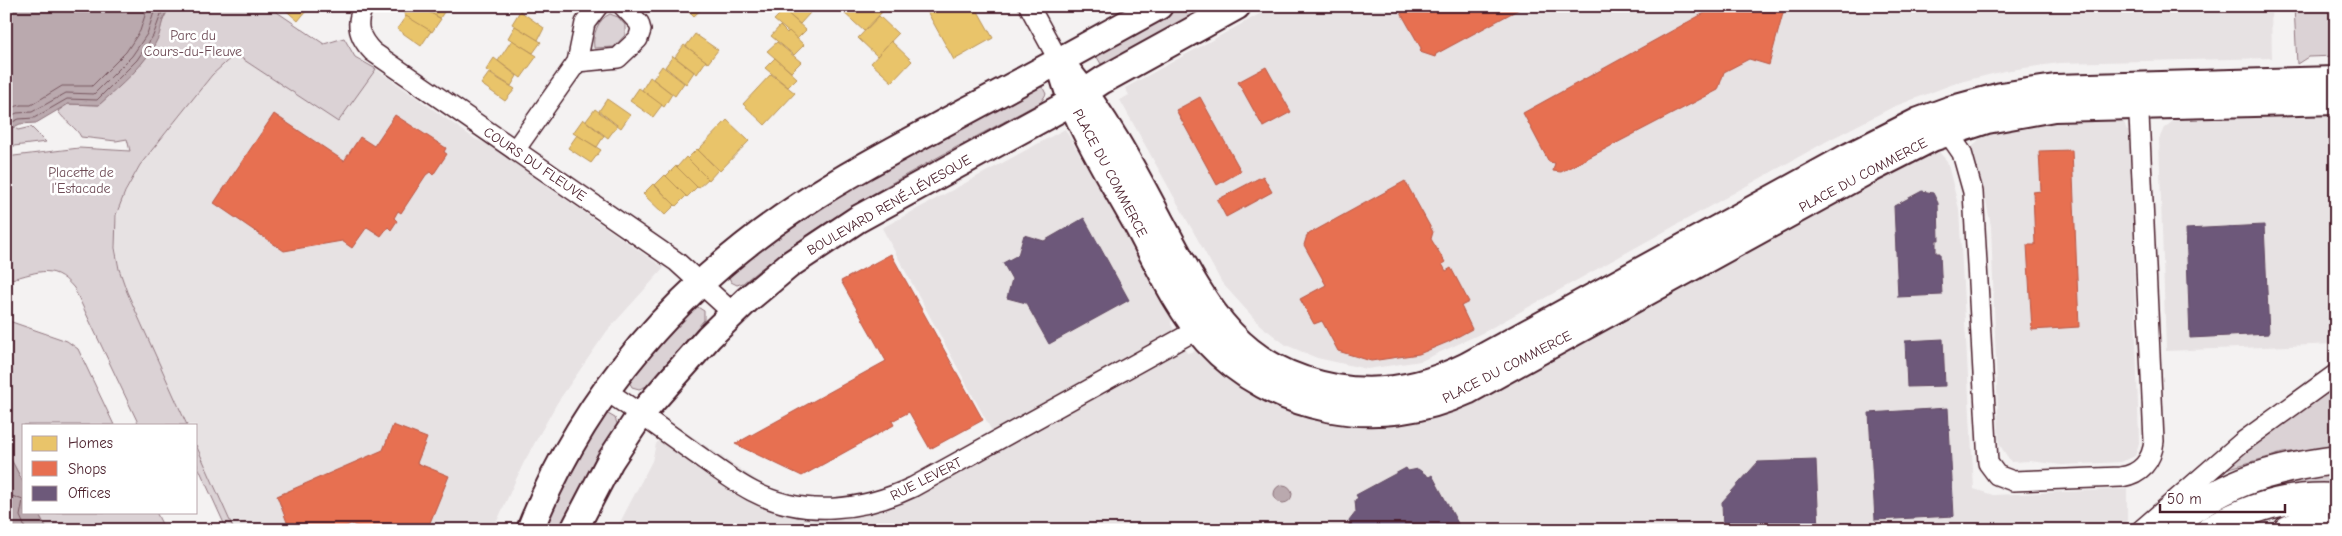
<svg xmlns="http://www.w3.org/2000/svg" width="2342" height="536" viewBox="0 0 2342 536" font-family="'Comic Neue',sans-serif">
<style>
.built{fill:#e7e2e3}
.green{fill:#dbd2d5;stroke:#927880}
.water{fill:#baa9ae;stroke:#8d727a}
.homes{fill:#e9c46a;stroke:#b99257}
.shops{fill:#e76f51;stroke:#b85746}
.offices{fill:#6d597a;stroke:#624862}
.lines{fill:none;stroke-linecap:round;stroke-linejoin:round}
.shore{stroke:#77565f;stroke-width:1}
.street-casing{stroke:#4a1f2b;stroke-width:22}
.secondary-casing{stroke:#4a1f2b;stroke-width:30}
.highway-casing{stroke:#4a1f2b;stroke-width:31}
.street{stroke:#fff;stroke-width:19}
.secondary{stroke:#fff;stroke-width:26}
.highway{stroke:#fff;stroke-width:28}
.labels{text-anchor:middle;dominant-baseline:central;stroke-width:5;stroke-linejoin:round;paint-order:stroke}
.park-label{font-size:14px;fill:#6e4c56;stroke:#fff}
.street-label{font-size:14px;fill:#4a1f2b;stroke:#fff}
</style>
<rect width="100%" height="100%" fill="#f4f2f2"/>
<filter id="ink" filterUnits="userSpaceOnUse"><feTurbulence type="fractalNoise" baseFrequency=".02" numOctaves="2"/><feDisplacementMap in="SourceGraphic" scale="10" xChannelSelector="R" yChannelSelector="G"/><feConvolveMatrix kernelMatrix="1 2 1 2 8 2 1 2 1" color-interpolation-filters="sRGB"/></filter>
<g filter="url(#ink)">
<g class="built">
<polygon points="1274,6 2271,6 2272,58 2059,63 2004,71 1956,83 1893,107 1829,140 1482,333 1421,361 1367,369 1317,358 1286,345 1260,325 1222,283 1120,100 1129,95 1125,88"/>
<polygon points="235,54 283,84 360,90 376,69 475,139 493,146 527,168 532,176 664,268 607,331 557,403 523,464 493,530 234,530 196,445 196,425 187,425 127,292 119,269 114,232 120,203 140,165 212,75"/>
<polygon points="2336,114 2336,344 2166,351 2159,139 2164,128 2176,119 2182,117"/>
<polygon points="2114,119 2124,122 2127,130 2130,130 2139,443 2135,456 2121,462 2062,465 2030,461 2011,462 1999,444 1991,226 1984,192 1971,149 1982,135 2019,126 2061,121"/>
<polygon points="1065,129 1172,315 1171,324 1187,353 1196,351 1201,353 1226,376 1271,404 1295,413 1338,424 1361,426 1398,424 1429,418 1453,410 1863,189 1939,152 1947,161 1959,209 1974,489 1993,495 2127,489 2127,530 616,530 652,461 656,444 672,423 770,489 794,498 817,501 851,499 884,492 993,433 882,228"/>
</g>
<g class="green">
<path d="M170,6H268L324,44L344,38L355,57L376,69L338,122L235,54L212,75L140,165L125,192L116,215L115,248L119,269L127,292L187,425H139L74,288C51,260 35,275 6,280V157L79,148L130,151L127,139L116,141L81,137C77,128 64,121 58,111L68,104L99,105L141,64Z"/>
<polygon points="1177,6 1216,6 1105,65 1101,64 1097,57 1100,49"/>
<polygon points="2294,6 2326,6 2336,16 2336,56 2308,57 2297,64"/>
<path d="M610,14L618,17L625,25V35L614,47L594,48C592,35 598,19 610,14Z"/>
<path d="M1038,85L1043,88L1046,94L1041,102C939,157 833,209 743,283L737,285L731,282L728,275L799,217Z"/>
<polygon points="13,127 18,130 31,127 46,142 6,147 6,131"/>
<polygon points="696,306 704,311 704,320 647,386 639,389 632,387 628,380"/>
<polygon points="6,320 67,341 78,349 114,425 24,425 24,484 6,450"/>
<polygon points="2336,387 2336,446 2283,453 2226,469 2223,466"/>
<polygon points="608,414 615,418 618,426 563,530 539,530 604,415"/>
<polygon points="196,445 234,530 227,530 196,462"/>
<polygon points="2336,470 2336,487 2207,519 2192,530 2174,530 2230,493"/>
<polygon points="38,512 156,512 165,530 47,530"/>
</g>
<g class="water">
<path d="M6,6H170C162,16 162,27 158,38C146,65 120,86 99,105L68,104L36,123L20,124L6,131Z"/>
<polygon points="6,450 24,484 24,512 38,512 47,530 6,530"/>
<circle cx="1283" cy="494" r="9"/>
</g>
<g class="homes">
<polygon points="281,6 310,6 298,21"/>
<polygon points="410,6 418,6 425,11 426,10 441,19 432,32 404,15"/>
<polygon points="418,6 448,6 440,18"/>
<polygon points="684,6 705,6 694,16"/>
<polygon points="779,6 802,6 810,13 800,24"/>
<polygon points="849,6 880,6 884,10 864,31 843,12"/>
<polygon points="924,6 975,6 993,38 954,60"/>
<polygon points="784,10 806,30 797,39 774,20"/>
<polygon points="520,11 544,28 538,40 512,24"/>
<polygon points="406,16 431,31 421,46 397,29"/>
<polygon points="879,16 898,34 877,56 858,38"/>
<polygon points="515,26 541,42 533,53 508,38"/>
<polygon points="780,26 787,33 789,31 804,45 794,55 771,36"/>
<polygon points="695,34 718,50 708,63 686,46"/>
<polygon points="512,40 537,56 521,78 498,61"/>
<polygon points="891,41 912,61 892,82 871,63"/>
<polygon points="777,42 801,62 791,72 767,51"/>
<polygon points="684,45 706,61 697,74 675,57"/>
<polygon points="673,56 694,72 686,84 665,67"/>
<polygon points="494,58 517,76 511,86 486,70"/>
<polygon points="775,58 797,78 788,87 765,68"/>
<polygon points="662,66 684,83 675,96 653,79"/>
<polygon points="489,73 515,89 505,101 481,84"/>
<polygon points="771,74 795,93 765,125 743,104"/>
<polygon points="650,77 672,94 664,107 642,90"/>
<polygon points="639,88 662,105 653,117 630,101"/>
<polygon points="607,99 630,115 621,128 599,111"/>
<polygon points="595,109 617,126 608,138 586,121"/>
<polygon points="583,119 604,136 597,147 573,133"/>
<polygon points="727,120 749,141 720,171 698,150"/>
<polygon points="577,135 601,150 591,163 568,148"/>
<polygon points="697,149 718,170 709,180 687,159"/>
<polygon points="686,157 708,179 698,188 677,167"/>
<polygon points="676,166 697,187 687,197 666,176"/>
<polygon points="665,175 686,196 676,206 655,185"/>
<polygon points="653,184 675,205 665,215 643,194"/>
</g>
<g class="shops">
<polygon points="1397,6 1523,6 1523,7 1436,54 1435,57 1420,52 1421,48"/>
<polygon points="1717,6 1785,6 1769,65 1749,59 1724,72 1718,90 1561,172 1553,171 1555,163 1549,162 1523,113"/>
<polygon points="1266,67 1291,112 1263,127 1238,82"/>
<polygon points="1200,97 1241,171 1217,185 1176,110"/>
<polygon points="274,114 344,161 360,137 374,146 395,115 446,148 444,152 447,154 433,175 430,172 426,175 401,213 398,211 394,218 397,221 391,230 388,227 381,236 367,227 352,248 342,241 284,251 214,203"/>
<polygon points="2072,150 2079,327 2032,330 2027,245 2035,245 2033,192 2041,191 2039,151"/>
<polygon points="1263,176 1272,192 1226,217 1217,200"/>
<polygon points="1405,181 1433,232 1431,239 1445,262 1442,264 1446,271 1451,268 1469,302 1461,306 1472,329 1448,342 1419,354 1371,361 1338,351 1322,321 1314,324 1300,299 1326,285 1304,245 1307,235"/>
<polygon points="891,254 983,420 930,449 909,412 892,421 894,425 802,476 735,444 886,361 841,281"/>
<polygon points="393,425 427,438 417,463 449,476 427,530 367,530 351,524 337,530 290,530 277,496 383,450"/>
</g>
<g class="offices">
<polygon points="1922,191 1933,193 1938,203 1939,240 1936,240 1936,253 1940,253 1942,295 1898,297 1894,206"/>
<polygon points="1084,218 1129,300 1049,344 1026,303 1007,298 1012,279 1003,263 1018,255 1024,235 1044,241"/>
<polygon points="2264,225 2269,334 2190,338 2186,229"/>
<polygon points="1943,339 1945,386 1907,387 1905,341"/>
<polygon points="1948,408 1954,516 1875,520 1869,413"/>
<polygon points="1816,460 1819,530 1723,530 1722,502 1758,462"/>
<polygon points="1406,468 1408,471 1418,469 1429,477 1432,475 1461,529 1349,530 1347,526 1350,524 1349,521 1356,512 1355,500 1358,498 1356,495"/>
</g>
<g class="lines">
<g class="shore">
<polyline points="6,109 21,105 31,105 62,86 92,86 126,52 140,31 148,6"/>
<polyline points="6,118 17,113 32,112 66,93 94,94 132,56 147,34 156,6"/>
<polyline points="6,125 19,119 34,118 67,99 97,100 137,60 153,36 164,6"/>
<polyline points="6,491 12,496 23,500 20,516 26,530"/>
</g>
<g class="street-casing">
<g id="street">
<path d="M364,6C354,24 359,38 373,52L677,262L733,313"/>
<polyline points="1029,6 1059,61"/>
<polyline points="577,62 618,58 638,39 641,30 639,23 623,6"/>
<path d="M1942,124L1962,153L1973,192L1988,463L1997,475L2013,481L2121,477C2141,474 2152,461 2154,441L2138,93"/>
<polyline points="515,150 577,62 585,23 598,6"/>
<path d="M605,390C635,410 663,430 692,451C712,465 731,480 752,491C803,518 863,511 913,487L1209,323"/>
<polyline points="2141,530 2241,443 2336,374"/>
</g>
</g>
<g class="secondary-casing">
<g id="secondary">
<path d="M1059,61C1065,80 1070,101 1079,118C1095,153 1116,187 1135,221C1157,261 1176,307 1207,341C1273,413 1379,432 1467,391L1863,173L1932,138L1987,120L2054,108L2336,101"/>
<path d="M1069,73C1106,118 1133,170 1160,221C1204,303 1234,370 1336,388C1383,396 1425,387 1467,366L1850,156L1919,121L1949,110L2001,96L2055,88L2336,80"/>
<path d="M530,530C583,395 681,284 801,205C854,170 911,141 966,111C1031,77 1095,41 1159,6"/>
<polyline points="574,530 610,461 641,414 709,337 747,300 789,265 858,219 1059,109 1103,80 1237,6"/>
</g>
</g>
<g class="highway-casing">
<g id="highway">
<path d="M2163,530C2222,484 2262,470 2336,460"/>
<path d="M2211,530C2250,506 2290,495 2336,498"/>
<polyline points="2288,530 2336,511"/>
</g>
</g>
<use href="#street" class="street"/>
<use href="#secondary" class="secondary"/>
<use href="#highway" class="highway"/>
</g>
</g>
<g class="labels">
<g class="park-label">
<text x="193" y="35">Parc du<tspan x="193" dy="16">Cours-du-Fleuve</tspan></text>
<text x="81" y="172">Placette de<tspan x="81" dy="16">l’Estacade</tspan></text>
</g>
<g class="street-label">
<text transform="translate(535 164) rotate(34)">COURS DU FLEUVE</text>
<text transform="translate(1110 173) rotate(62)">PLACE DU COMMERCE</text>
<text transform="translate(1863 175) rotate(-28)">PLACE DU COMMERCE</text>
<text transform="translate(889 205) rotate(-30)">BOULEVARD RENÉ-LÉVESQUE</text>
<text transform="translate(1507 367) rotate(-27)">PLACE DU COMMERCE</text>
<text transform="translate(926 479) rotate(-27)">RUE LEVERT</text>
</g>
</g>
<rect width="2342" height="536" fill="none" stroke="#fff" stroke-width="25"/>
<rect x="12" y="12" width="2317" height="511" fill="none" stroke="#4a1f2b" stroke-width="2" filter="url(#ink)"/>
<rect x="22" y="424" width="175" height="90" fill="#ffffff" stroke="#b7a5aa"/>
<rect x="32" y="436" width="25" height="15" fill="#e9c46a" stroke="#b7a5aa"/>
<text x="68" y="448" font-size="15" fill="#4a1f2b">Homes</text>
<rect x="32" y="461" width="25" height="15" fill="#e76f51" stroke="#b7a5aa"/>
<text x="68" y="474" font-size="15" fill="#4a1f2b">Shops</text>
<rect x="32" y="486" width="25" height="15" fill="#6d597a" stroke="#b7a5aa"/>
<text x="68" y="498" font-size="15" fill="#4a1f2b">Offices</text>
<path d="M2160 504v8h125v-8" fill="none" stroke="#4a1f2b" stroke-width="2.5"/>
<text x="2167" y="504" font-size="15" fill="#4a1f2b" stroke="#ffffff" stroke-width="4" paint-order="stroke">50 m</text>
</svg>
